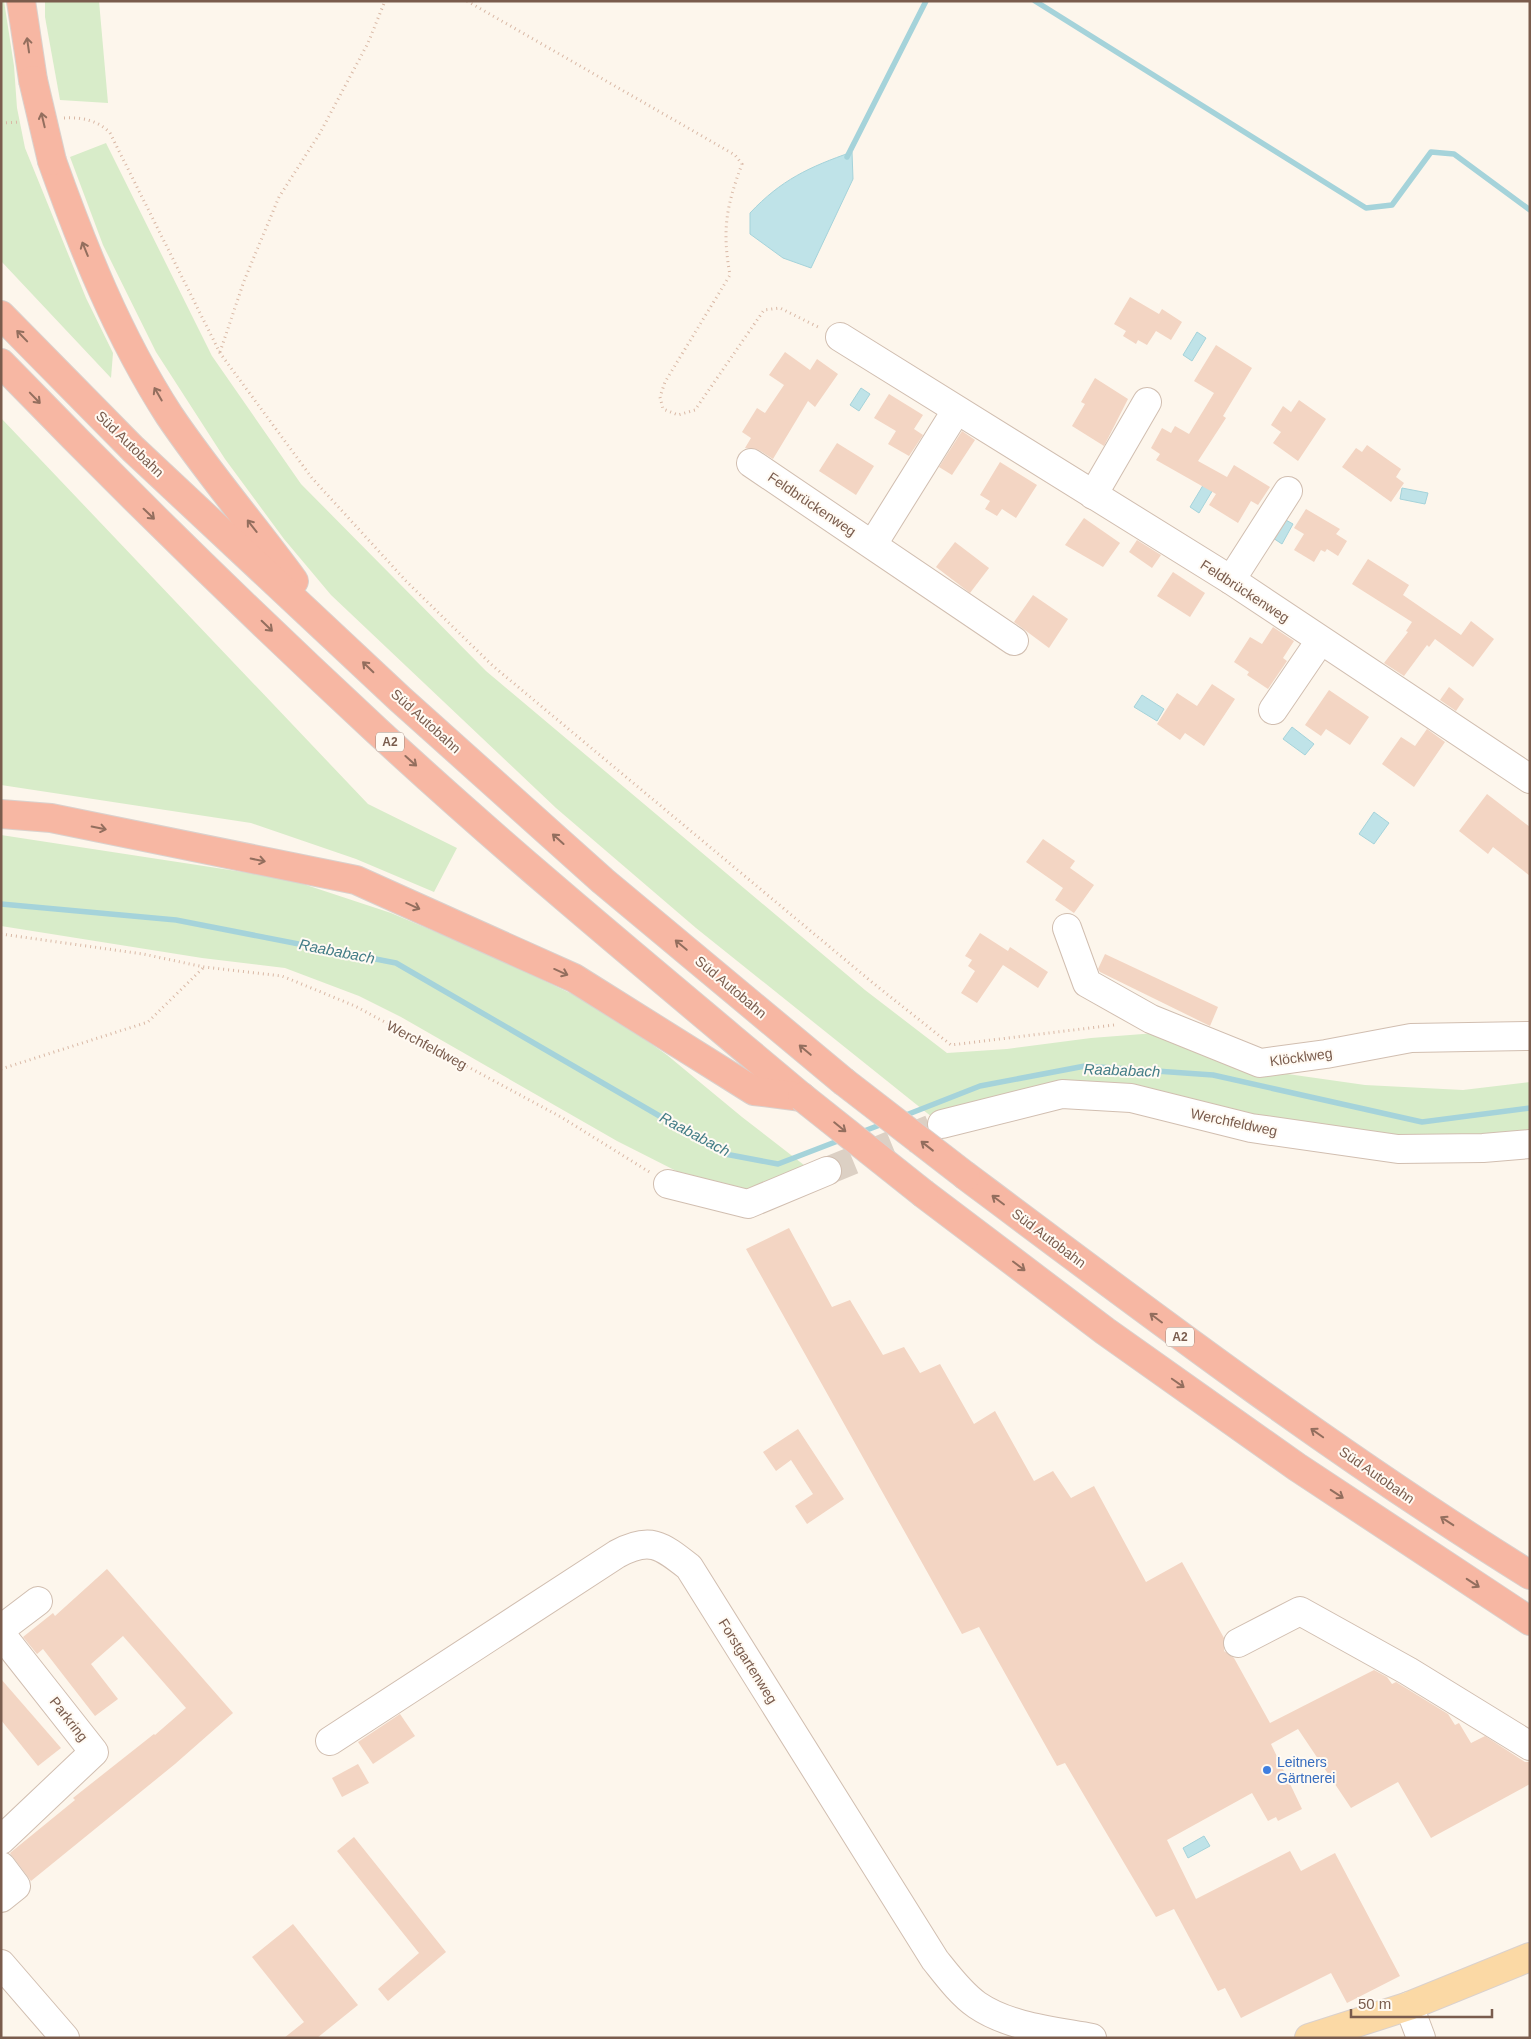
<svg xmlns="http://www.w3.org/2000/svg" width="1531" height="2039" viewBox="0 0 1531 2039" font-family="Arial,sans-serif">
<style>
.green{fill:#d8ecc9}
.water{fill:#bfe3e8;stroke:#a5d3da}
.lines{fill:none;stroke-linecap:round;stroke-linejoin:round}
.stream{stroke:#a5d3da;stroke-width:5.5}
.building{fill:#f3d5c3}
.minor-tunnel{stroke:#dcd0c4;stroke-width:28;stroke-dasharray:28 14;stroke-linecap:butt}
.minor-casing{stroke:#d1beb0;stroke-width:30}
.major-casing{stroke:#dad1cd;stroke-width:30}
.highway-casing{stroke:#dad1cd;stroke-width:30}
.path{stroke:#d9b8a5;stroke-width:3;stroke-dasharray:1 4;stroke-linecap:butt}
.minor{stroke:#fff;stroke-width:28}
.major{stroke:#fbd9a5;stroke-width:28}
.highway{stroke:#f7b7a3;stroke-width:28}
.highway-bridge-casing{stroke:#dad1cd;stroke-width:30;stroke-linecap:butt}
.highway-bridge{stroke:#f7b7a3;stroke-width:28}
.oneway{stroke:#936e5e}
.shop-dot{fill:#3f7fe0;stroke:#fffaf3;stroke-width:2}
.labels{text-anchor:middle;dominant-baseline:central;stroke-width:4;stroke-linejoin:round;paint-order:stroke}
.shield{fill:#fffaf3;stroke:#a28b7f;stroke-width:1}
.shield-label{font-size:12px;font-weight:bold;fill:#7a5c4d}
.street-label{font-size:14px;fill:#7a5c4d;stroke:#fffaf3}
.shop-label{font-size:14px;fill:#366cbe;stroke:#fffaf3;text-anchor:start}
.water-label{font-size:15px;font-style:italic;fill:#437c86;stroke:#fffaf3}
</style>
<rect width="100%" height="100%" fill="#fdf6ec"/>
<g class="green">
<polygon points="1,1 4,1 14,66 17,108 25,148 86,298 113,353 111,378 1,261"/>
<polygon points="45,1 99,1 108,103 60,100 45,17"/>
<polygon points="106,143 212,356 301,484 486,671 865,990 947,1053 1007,1049 1091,1038 1156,1033 1260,1070 1365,1085 1463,1090 1530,1082 1530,1137 1399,1141 1244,1121 1113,1083 932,1117 696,928 556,808 331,595 284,539 225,459 156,352 103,245 70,157"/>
<polygon points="1,418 368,804 457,848 434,892 356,859 251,823 1,785"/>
<polygon points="1,835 288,879 391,913 495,957 599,1007 667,1055 742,1117 813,1172 748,1194 700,1183 617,1141 401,1017 359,996 285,968 202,958 1,926"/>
</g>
<g class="water">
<path d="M852,152L853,179L811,268L783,258L750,234V213C781,180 809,167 852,152Z"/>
<polygon points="1197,332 1206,338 1192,361 1183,355"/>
<polygon points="861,388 870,394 859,411 850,405"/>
<polygon points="1205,482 1214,488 1199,513 1190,507"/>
<polygon points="1402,488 1428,493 1425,504 1400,499"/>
<polygon points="1284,519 1293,524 1282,544 1273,538"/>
<polygon points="1142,695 1164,709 1157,721 1134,707"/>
<polygon points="1292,727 1314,744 1305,755 1283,739"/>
<polygon points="1374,812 1389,823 1374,844 1359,834"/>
<polygon points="1204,1836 1210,1846 1188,1858 1183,1848"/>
</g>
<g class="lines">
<g class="stream">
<polyline points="1035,1 1366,208 1392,205 1431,152 1454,154 1530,210"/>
<polyline points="847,157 926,1"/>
<polyline points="1,904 176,920 396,963 725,1154 778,1164 843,1139"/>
<polyline points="901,1117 980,1086 1085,1066 1213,1075 1422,1122 1530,1108"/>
<polyline points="859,1133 885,1123"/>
</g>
</g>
<g class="building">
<polygon points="1130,297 1159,314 1162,309 1182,322 1171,340 1156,331 1147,345 1138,340 1136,344 1123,336 1126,331 1114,324"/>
<polygon points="1216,345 1252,368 1223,416 1226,418 1198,461 1227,477 1234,465 1270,487 1258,505 1251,501 1238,523 1209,505 1216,494 1156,460 1160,454 1151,448 1162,428 1171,433 1175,426 1189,434 1214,393 1194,381"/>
<polygon points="785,352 810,370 817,359 838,374 815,407 808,401 773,459 759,450 745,448 751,438 742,432 757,408 765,413 784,385 769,375"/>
<polygon points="1095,378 1128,399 1104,446 1072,426 1085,404 1081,402"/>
<polygon points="889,394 923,415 914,429 923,435 909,456 888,444 896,431 874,418"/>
<polygon points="1299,400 1326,419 1298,461 1273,443 1281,432 1271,425 1283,406 1291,412"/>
<polygon points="962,431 975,440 952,475 939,467"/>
<polygon points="837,443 874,466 856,495 819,471"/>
<polygon points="1367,445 1401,469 1396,477 1404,483 1391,502 1342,467 1356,448 1362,452"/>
<polygon points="1000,462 1037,485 1016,518 1002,509 997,516 985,509 990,501 980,495"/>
<polygon points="1306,509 1340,529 1336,534 1347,541 1338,556 1327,549 1325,552 1321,550 1314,562 1294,550 1304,534 1294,528"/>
<polygon points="1084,518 1120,543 1103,567 1065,545"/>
<polygon points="1137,540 1161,555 1152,568 1129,552"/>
<polygon points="955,542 989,568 970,593 936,567"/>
<polygon points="1368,559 1409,585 1403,595 1461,635 1471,621 1494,639 1473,667 1435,639 1429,647 1427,645 1404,676 1384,663 1408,632 1406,631 1412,622 1352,584"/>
<polygon points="1173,572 1205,593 1190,617 1157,596"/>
<polygon points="1033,595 1068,619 1049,648 1014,622"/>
<polygon points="1273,627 1294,641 1283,658 1287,661 1268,689 1247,675 1249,672 1234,662 1250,637 1262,644"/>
<polygon points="1212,684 1235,699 1204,746 1185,733 1180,740 1157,724 1177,693 1197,706"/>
<polygon points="1449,687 1464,699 1456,711 1440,700"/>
<polygon points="1329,690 1369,717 1350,745 1326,729 1321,736 1305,725"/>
<polygon points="1427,729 1445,742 1414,787 1382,764 1401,737 1415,746"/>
<polygon points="1487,794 1530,827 1530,876 1493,847 1488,854 1459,831"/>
<polygon points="1043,839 1075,861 1070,868 1094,885 1074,913 1055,900 1063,888 1026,862"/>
<polygon points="980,933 1008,951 1010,947 1048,972 1038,988 1003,965 977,1003 961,993 975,971 968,966 972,960 965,956"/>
<polygon points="1105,954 1218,1007 1210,1026 1100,972 1098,969"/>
<polygon points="789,1228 832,1307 850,1300 883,1355 904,1347 920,1373 940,1364 974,1424 995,1411 1034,1481 1053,1471 1071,1498 1094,1486 1146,1582 1182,1562 1224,1638 1224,1651 1234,1658 1270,1723 1374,1670 1387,1677 1392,1684 1396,1682 1448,1714 1455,1725 1459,1723 1471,1743 1485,1736 1525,1762 1530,1762 1530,1784 1431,1838 1398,1782 1351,1808 1298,1729 1271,1744 1302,1809 1278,1821 1276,1817 1268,1821 1252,1793 1167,1840 1196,1899 1290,1851 1301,1871 1335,1853 1400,1976 1347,2003 1331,1973 1241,2018 1225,1988 1218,1991 1174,1909 1156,1917 1065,1763 1057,1766 979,1627 962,1634 746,1249"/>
<polygon points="798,1429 844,1499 807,1524 795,1506 813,1494 791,1460 776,1471 763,1452"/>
<polygon points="107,1569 233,1713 175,1764 31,1881 10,1853 75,1800 73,1798 154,1734 155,1735 186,1708 123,1636 91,1664 118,1699 95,1716 43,1649 37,1654 23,1637 53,1613 55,1616"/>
<polygon points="1,1679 61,1748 38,1766 1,1720"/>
<polygon points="400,1714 415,1736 373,1764 358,1742"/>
<polygon points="358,1764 369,1783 342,1797 332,1778"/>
<polygon points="354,1837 446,1952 388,2001 378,1989 419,1953 337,1851"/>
<polygon points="293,1924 358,2005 317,2038 284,2038 304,2022 252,1957"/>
</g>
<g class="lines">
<polyline class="minor-tunnel" points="827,1171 942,1124"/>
<g class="minor-casing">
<g id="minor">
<polyline points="840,337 1231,580 1530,779"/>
<polyline points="751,463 1014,641"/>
<polyline points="1093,495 1147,402"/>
<polyline points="873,544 956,411"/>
<polyline points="1231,580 1288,491"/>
<polyline points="1273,710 1320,641"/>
<polyline points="1067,928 1087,983 1151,1019 1260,1063 1326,1054 1411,1038 1530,1036"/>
<polyline points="942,1124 1062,1094 1131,1098 1251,1128 1398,1149 1483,1148 1530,1144"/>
<polyline points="668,1184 748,1204 827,1171"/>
<polyline points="1,1629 38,1601"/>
<polyline points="1,1634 94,1752 1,1840"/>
<polyline points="1238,1643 1300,1611 1408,1671 1530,1746"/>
<path d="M330,1741L617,1554C650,1536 661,1545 689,1567L935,1960C947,1975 961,1994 977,2005C1009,2027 1055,2031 1092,2038"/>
<polyline points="1,1866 16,1886 1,1898"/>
<polyline points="1,1964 65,2038"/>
<polyline points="1409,2006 1421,2038"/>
</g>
</g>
<g class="major-casing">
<polyline id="major" points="1309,2038 1409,2006 1530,1957"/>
</g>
<g class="highway-casing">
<g id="highway">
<polyline points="21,1 33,80"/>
<path d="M52,161C83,248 118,336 169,415C208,473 253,525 294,581"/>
<polyline points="1,315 133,449 400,699 603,881 843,1081"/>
<path d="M1,363C123,489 248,611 376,730C513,857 658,976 802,1097"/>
<polyline points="1,814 51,818 356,880 574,978 754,1091 802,1097"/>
<path d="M966,1176C1150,1314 1334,1453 1530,1575"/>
<polyline points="924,1194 1105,1331 1297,1467 1530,1621"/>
</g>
</g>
<g class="path">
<path d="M467,1L735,155L742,164C726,207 722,230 730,275L665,382L660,397L663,409L678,415L695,410L764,310L780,308L820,328"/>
<path d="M64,118C81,117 98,120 110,133L220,353L312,478L406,581L493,666L873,983L951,1045L1114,1025"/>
<polyline points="1,123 21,122"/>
<polyline points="220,352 244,281 279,197 320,133 368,43 385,1"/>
<polyline points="1,934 143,954 204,967 282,976 355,1006 561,1117 651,1173"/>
<polyline points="1,1069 148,1022 204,967"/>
</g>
<use href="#minor" class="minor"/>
<use href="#major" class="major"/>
<use href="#highway" class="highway"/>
<g class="highway-bridge-casing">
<g id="highway-bridge">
<polyline points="33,80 52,161"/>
<polyline points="843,1081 966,1176"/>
<polyline points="802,1097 924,1194"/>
</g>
</g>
<use href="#highway-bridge" class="highway-bridge"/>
</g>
<defs><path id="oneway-shaft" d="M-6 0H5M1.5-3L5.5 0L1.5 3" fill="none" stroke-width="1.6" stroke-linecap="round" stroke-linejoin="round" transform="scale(1.25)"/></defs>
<g class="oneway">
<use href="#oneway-shaft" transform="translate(28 45) rotate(-98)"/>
<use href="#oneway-shaft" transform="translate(43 120) rotate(-103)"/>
<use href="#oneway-shaft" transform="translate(85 249) rotate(-112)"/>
<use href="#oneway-shaft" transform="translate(22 336) rotate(-134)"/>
<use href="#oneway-shaft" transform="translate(158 394) rotate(-120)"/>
<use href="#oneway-shaft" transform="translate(35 398) rotate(46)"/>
<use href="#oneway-shaft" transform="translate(149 514) rotate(44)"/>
<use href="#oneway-shaft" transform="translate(252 526) rotate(-128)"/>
<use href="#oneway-shaft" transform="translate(267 626) rotate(44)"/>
<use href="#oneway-shaft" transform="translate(368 667) rotate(-136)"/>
<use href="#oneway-shaft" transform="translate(411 761) rotate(42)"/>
<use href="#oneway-shaft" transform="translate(99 828) rotate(11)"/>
<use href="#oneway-shaft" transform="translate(558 839) rotate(-138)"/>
<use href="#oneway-shaft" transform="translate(258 860) rotate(11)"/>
<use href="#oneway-shaft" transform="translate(413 906) rotate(24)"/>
<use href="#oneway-shaft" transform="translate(681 945) rotate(-140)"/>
<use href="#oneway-shaft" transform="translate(561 972) rotate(24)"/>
<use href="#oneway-shaft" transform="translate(805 1050) rotate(-140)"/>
<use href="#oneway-shaft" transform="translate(840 1127) rotate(39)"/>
<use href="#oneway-shaft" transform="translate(927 1146) rotate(-142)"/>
<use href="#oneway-shaft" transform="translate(998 1200) rotate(-143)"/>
<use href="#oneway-shaft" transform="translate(1019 1266) rotate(37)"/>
<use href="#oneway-shaft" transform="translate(1156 1318) rotate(-143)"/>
<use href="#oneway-shaft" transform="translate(1178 1383) rotate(35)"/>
<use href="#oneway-shaft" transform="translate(1317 1433) rotate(-145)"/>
<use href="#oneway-shaft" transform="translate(1337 1494) rotate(33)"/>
<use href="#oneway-shaft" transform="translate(1447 1521) rotate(-147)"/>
<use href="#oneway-shaft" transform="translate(1473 1583) rotate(33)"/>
</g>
<circle class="shop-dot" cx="1267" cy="1770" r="5"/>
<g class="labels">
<g class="shield">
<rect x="376" y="732.5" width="28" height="19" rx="4"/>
<rect x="1166" y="1327.5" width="28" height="19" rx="4"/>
</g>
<g class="shield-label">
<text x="390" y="742">A2</text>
<text x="1180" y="1337">A2</text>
</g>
<g class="street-label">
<text transform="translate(130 444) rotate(44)">Süd Autobahn</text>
<text transform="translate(812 504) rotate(34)">Feldbrückenweg</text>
<text transform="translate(1245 591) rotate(33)">Feldbrückenweg</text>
<text transform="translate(426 721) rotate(42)">Süd Autobahn</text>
<text transform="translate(731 987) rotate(40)">Süd Autobahn</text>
<text transform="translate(427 1045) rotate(28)">Werchfeldweg</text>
<text transform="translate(1301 1057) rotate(-8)">Klöcklweg</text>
<text transform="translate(1234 1122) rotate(12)">Werchfeldweg</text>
<text transform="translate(1049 1238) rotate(37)">Süd Autobahn</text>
<text transform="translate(1377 1475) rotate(35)">Süd Autobahn</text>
<text transform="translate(748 1661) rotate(58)">Forstgartenweg</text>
<text transform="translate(69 1719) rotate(52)">Parkring</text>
</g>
<g class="shop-label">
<text x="1277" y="1762">Leitners<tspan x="1277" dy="16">Gärtnerei</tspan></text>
</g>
<g class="water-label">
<text transform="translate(337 951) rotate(11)">Raababach</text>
<text transform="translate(1122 1070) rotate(2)">Raababach</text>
<text transform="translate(695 1134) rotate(28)">Raababach</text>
</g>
</g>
<rect width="1531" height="2039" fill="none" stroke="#7a5c4d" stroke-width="5"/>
<path d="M1351 2009v8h141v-8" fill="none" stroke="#7a5c4d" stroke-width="2.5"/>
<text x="1358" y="2009" font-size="15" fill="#7a5c4d" stroke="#fffaf3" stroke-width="4" paint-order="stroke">50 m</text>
</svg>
